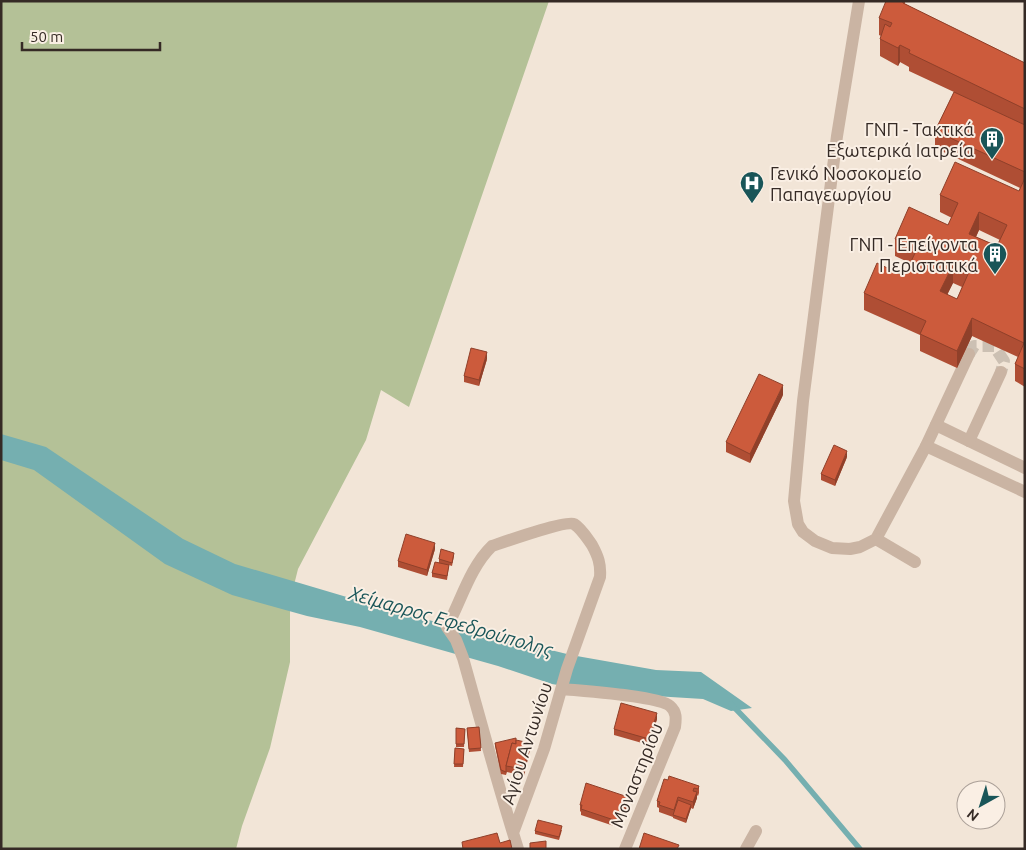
<svg xmlns="http://www.w3.org/2000/svg" width="1026" height="850" viewBox="0 0 1026 850" font-family="Ubuntu,sans-serif">
<style>
.green{fill:#b4c197}
.water{fill:#75afb0}
.lines{fill:none;stroke-linecap:round;stroke-linejoin:round}
.stream{stroke:#75afb0;stroke-width:5.5}
.minor-tunnel{stroke:#ccc0b3;stroke-width:12;stroke-dasharray:12 6;stroke-linecap:butt}
.minor{stroke:#cab4a3;stroke-width:12}
.wall{fill:#af4e34;fill-rule:evenodd}
.shaded-wall{fill:#8f402a}
.building{fill:#cc5b3c;stroke:#8f402a;fill-rule:evenodd}
.labels{text-anchor:middle;dominant-baseline:central;stroke-width:4;stroke-linejoin:round;paint-order:stroke}
.poi-label{font-size:18px;fill:#352a25;stroke:#faefe4;text-anchor:end}
.street-label{font-size:18px;fill:#352a25;stroke:#faefe4}
.water-label{font-size:19px;font-style:italic;fill:#195558;stroke:#faefe4}
</style>
<rect width="100%" height="100%" fill="#f2e5d7"/>
<polygon class="green" points="1,1 549,1 409,407 381,390 366,440 298,569 290,601 290,662 270,748 242,826 236,849 1,849"/>
<polygon class="water" points="1,434 46,447 183,539 235,564 404,614 571,655 656,670 701,672 752,708 731,711 703,699 606,693 552,684 498,666 360,627 307,616 232,595 165,564 34,470 1,460"/>
<g class="lines">
<polyline class="stream" points="731,704 785,760 860,849"/>
<polyline class="minor-tunnel" points="969,354 974,346 994,346 1004,361 1001,372"/>
<g class="minor">
<polyline points="859,1 837,136 803,401 794,501 798,524 803,532 815,541 832,548 850,549 860,547 876,539 926,446 969,354"/>
<polyline points="936,425 1025,468"/>
<polyline points="969,441 1001,372"/>
<polyline points="926,446 1025,492"/>
<polyline points="876,539 915,562"/>
<path d="M562,689C582,691 658,696 670,706C677,712 676,719 675,727L625,849"/>
<path d="M513,833L544,749L567,669L600,577C601,564 598,556 592,545C587,538 581,528 574,524C566,520 504,542 492,546C470,567 461,601 447,627L456,640L463,658C481,722 498,786 518,849"/>
<polyline points="746,849 756,831"/>
</g>
</g>
<g class="wall">
<path d="M905,1V4L1025,63V387L1015,381V364L1018,357L972,336L957,368L920,351V335L864,310V293L904,276L910,263L895,256V239L948,225L952,218L940,212V195L1019,191L1020,188L935,148V131L954,92L909,71V67L900,62L898,66L880,56V39L881,36L879,35V18ZM979,230L1000,240L997,246L976,237ZM953,283L962,287L957,299L947,295Z"/>
<polygon points="487,359 479,386 464,382 464,376"/>
<polygon points="783,395 750,463 726,452 726,442"/>
<polygon points="847,457 835,486 821,480 821,474"/>
<polygon points="435,549 427,576 398,567 398,561"/>
<polygon points="454,556 452,566 449,565 447,580 432,577 432,573 439,562 439,559"/>
<polygon points="657,719 649,745 614,735 614,729"/>
<polygon points="479,727 481,751 469,752 467,728"/>
<polygon points="456,728 465,729 464,747 456,747"/>
<polygon points="516,740 530,749 524,776 507,772 506,775 501,774 495,746 495,743"/>
<polygon points="455,748 464,749 463,767 454,767"/>
<polygon points="668,780 699,786 699,793 698,796 697,795 697,798 693,809 691,808 686,823 673,818 673,817 659,812 659,808 657,807 657,801"/>
<polygon points="628,803 620,828 581,815 581,812 580,811 580,805"/>
<polygon points="562,830 559,840 535,834 535,831"/>
</g>
<g class="shaded-wall">
<polygon points="900,45 900,62 898,66 898,48"/>
<polygon points="979,212 979,230 969,252 969,234"/>
<polygon points="953,265 953,283 940,309 940,291"/>
<polygon points="972,318 972,336 957,368 957,351"/>
<polygon points="487,352 487,359 479,386 479,380"/>
<polygon points="783,385 783,395 750,463 750,454"/>
<polygon points="847,451 847,457 835,486 835,480"/>
<polygon points="435,543 435,549 427,576 427,570"/>
<polygon points="657,713 657,719 649,745 649,739"/>
<polygon points="530,743 530,749 524,776 524,769"/>
<polygon points="697,792 697,798 693,809 693,802"/>
<polygon points="628,797 628,803 620,828 620,822"/>
<polygon points="691,805 691,808 686,823 686,819"/>
</g>
<g class="building">
<polygon points="886,1 903,1 903,3 1025,63 1025,109 909,53 910,50 900,45 898,48 880,39 885,24 890,27 892,23 879,18"/>
<polygon points="954,92 1025,125 1025,172 935,131"/>
<path d="M955,162L1019,191L1025,178V369L1015,364L1024,343L972,318L957,351L920,334L926,321L864,293L877,263L904,276L917,249L895,239L909,207L948,225L958,203L940,195ZM979,212L1007,225L997,246L969,234ZM953,265L969,272L957,299L940,291Z"/>
<polygon points="471,348 487,352 479,380 464,376"/>
<polygon points="759,374 783,385 750,454 726,442"/>
<polygon points="834,445 847,451 835,480 821,474"/>
<polygon points="406,534 435,543 427,570 398,561"/>
<polygon points="441,549 454,553 452,563 439,559"/>
<polygon points="435,562 449,565 447,576 432,573"/>
<polygon points="621,703 657,713 649,739 614,729"/>
<polygon points="479,727 481,748 469,749 467,728"/>
<polygon points="456,728 465,729 464,744 456,744"/>
<polygon points="516,738 516,744 512,743 506,766 506,772 501,770 495,743"/>
<polygon points="516,740 530,743 524,769 506,766 512,743 516,744"/>
<polygon points="455,748 464,749 463,764 454,764"/>
<polygon points="669,776 699,786 698,789 694,788 693,791 697,792 693,802 678,797 674,810 659,805 660,802 657,801 664,779 668,780"/>
<polygon points="586,783 628,797 620,822 581,809 582,805 580,805"/>
<polygon points="678,800 691,805 686,819 673,815"/>
<polygon points="538,820 562,826 559,837 535,831"/>
<polygon points="497,833 500,843 510,840 512,849 463,849 462,842"/>
<polygon points="644,833 679,845 677,849 639,849"/>
<polygon points="546,841 546,849 530,849 530,843"/>
</g>
<defs>
<g id="building-pin" transform="scale(1.25)"><path d="M0 17L-7.5 6A9.5 9.5 0 1 1 7.5 6Z" fill="#195558" stroke="#faefe4"/><path d="M-4-6H4V6H1V3H-1V6H-4ZM-2.5-4.3h1.7v1.8h-1.7ZM.8-4.3h1.7v1.8H.8ZM-2.5-1h1.7V.8h-1.7ZM.8-1h1.7V.8H.8Z" fill="#fff"/></g>
<g id="hospital-pin" transform="scale(1.25)"><path d="M0 17L-7.5 6A9.5 9.5 0 1 1 7.5 6Z" fill="#195558" stroke="#faefe4"/><path d="M-5-5h3v3.5h4V-5h3V5h-3V1.5h-4V5h-3Z" fill="#fff"/></g>
</defs>
<g fill-rule="evenodd">
<use href="#building-pin" x="992" y="139"/>
<use href="#hospital-pin" x="752" y="183"/>
<use href="#building-pin" x="995" y="254"/>
</g>
<g class="labels">
<g class="poi-label">
<text x="974" y="129">ΓΝΠ - Τακτικά<tspan x="974" dy="21">Εξωτερικά Ιατρεία</tspan></text>
<text x="770" y="173" text-anchor="start">Γενικό Νοσοκομείο<tspan x="770" dy="21">Παπαγεωργίου</tspan></text>
<text x="978" y="244">ΓΝΠ - Επείγοντα<tspan x="978" dy="21">Περιστατικά</tspan></text>
</g>
<g class="street-label">
<text transform="translate(526 743) rotate(-72)">Αγίου Αντωνίου</text>
<text transform="translate(636 775) rotate(-68)">Μοναστηρίου</text>
</g>
<g class="water-label">
<text transform="translate(451 621) rotate(16)">Χείμαρρος Εφεδρούπολης</text>
</g>
</g>
<rect width="1026" height="850" fill="none" stroke="#352a25" stroke-width="5"/>
<g transform="translate(981 805) rotate(219)"><circle r="24" fill="#faefe4" stroke="#aba098"/>
<path d="M0-4L9 19L0 12L-9 19Z" fill="#195558"/>
<text y="-8" font-size="14" font-weight="bold" text-anchor="middle" fill="#352a25">N</text>
</g>
<path d="M22 42v8h138v-8" fill="none" stroke="#352a25" stroke-width="2.5"/>
<text x="30" y="42" font-size="15" fill="#352a25" stroke="#faefe4" stroke-width="4" paint-order="stroke">50 m</text>
</svg>
